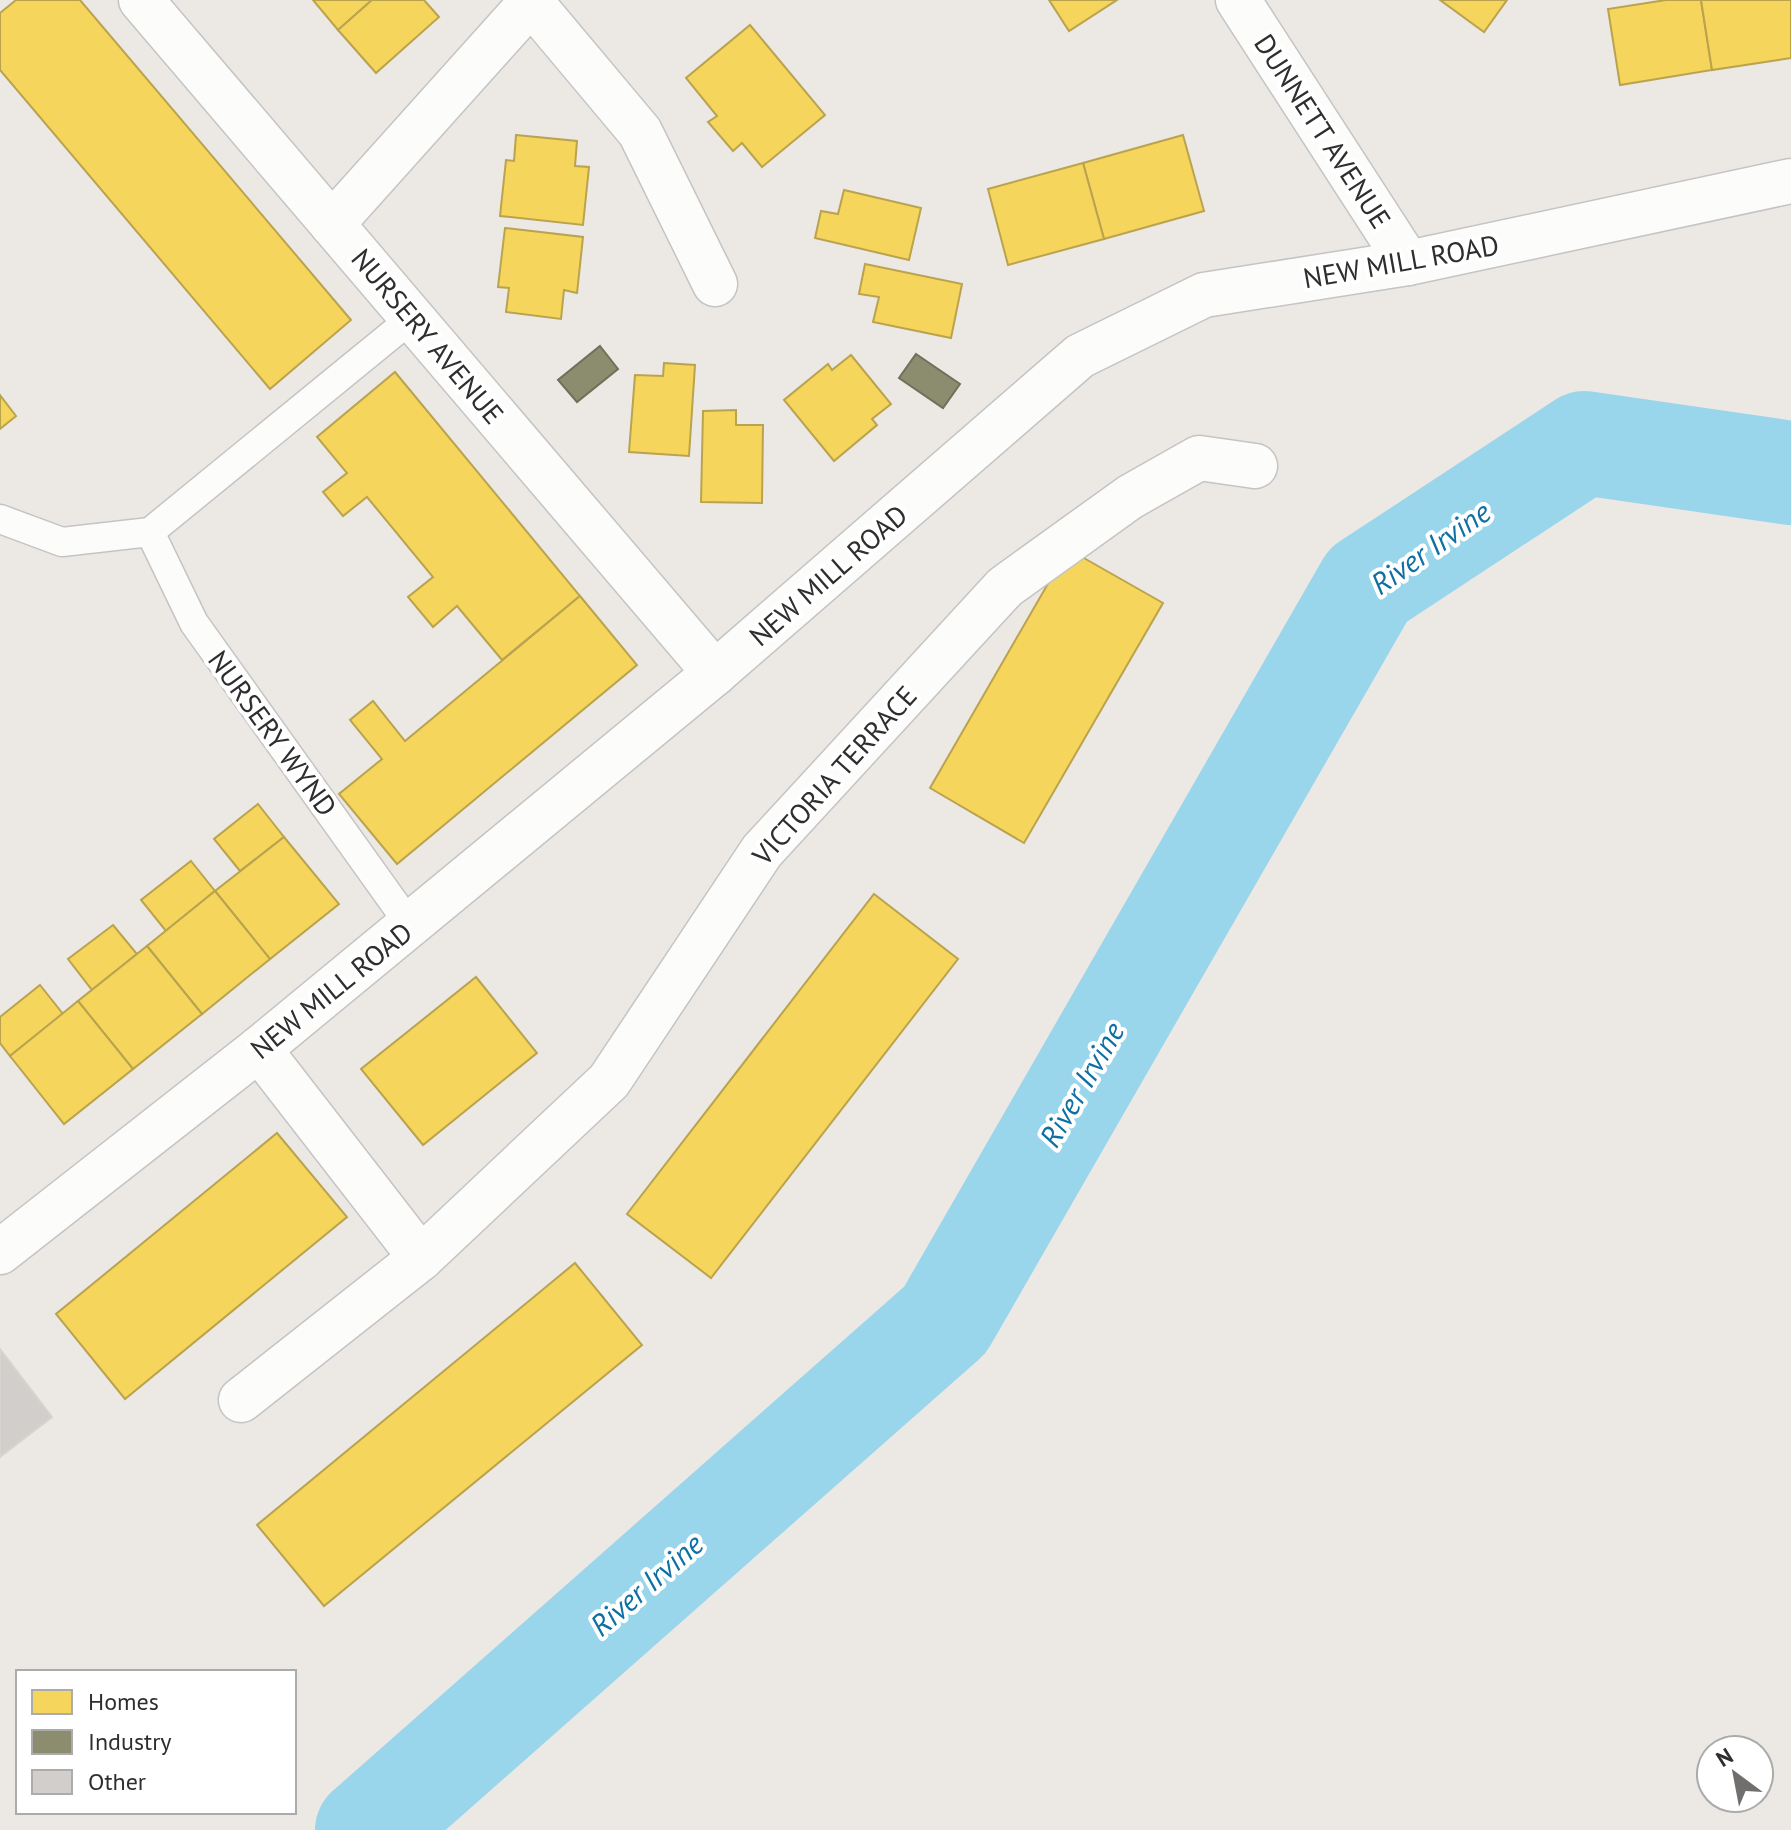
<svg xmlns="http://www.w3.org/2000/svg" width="1791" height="1830" viewBox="0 0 1791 1830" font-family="'PT Sans',sans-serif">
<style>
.homes{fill:#f6d55c;stroke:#baa34e;stroke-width:2}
.industry{fill:#8c8c6e;stroke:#70705b;stroke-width:2}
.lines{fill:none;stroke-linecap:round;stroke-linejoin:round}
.river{stroke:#99d6ec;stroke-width:104}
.building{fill:#d1cecb;stroke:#d7d4d0;stroke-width:2}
.lane-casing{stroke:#c5c4c5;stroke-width:31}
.street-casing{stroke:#c5c4c5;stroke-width:47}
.lane{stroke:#fcfcfb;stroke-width:28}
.street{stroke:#fcfcfb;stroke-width:44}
.labels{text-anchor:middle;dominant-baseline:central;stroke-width:8;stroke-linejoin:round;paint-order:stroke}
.street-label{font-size:28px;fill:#2e2e2e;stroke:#fff}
.water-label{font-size:30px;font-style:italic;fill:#0d6fa3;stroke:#fff}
</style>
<rect width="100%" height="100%" fill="#ece8e4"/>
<g class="homes">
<polygon points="16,0 80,0 351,320 270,389 0,70 0,13"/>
<polygon points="313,0 372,0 338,30"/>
<polygon points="372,0 424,0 439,17 376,73 338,30"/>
<polygon points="1049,0 1117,0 1069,31"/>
<polygon points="1440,0 1507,0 1484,32"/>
<polygon points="1666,0 1701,0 1712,70 1620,85 1608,9"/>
<polygon points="1701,0 1791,0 1791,58 1712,70"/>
<polygon points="750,25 825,115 762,167 742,143 733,151 708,122 717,116 686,78"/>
<polygon points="516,135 577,141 575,166 589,167 583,225 500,216 506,160 514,161"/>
<polygon points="1183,135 1204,211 1104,239 1083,163"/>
<polygon points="1083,163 1104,239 1008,265 988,189"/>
<polygon points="844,190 921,208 909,260 815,238 821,211 838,214"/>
<polygon points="505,228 583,237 577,293 564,290 561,319 506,312 509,288 498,287"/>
<polygon points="865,264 962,284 951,338 873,322 879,297 859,294"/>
<polygon points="851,355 891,404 872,419 877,425 834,461 784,400 828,364 832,370"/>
<polygon points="664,363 695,365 689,456 629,452 635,375 663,376"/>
<polygon points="395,372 580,596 502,660 457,606 433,627 408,597 433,577 367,497 343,516 323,492 347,473 317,437"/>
<polygon points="0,395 16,416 0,429"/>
<polygon points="736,410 736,425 763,425 762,503 701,502 703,411"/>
<polygon points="1068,549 1163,603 1024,843 930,788"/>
<polygon points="580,596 637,665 397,864 339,794 382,759 350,720 373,701 405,741"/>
<polygon points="258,804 284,837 240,871 214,839"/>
<polygon points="284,837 339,904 270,959 215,891"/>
<polygon points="191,861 215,891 166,931 141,900"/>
<polygon points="215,891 270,959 202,1014 147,946"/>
<polygon points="874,894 958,959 711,1278 627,1214"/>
<polygon points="113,925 137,954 92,990 68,959"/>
<polygon points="147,946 202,1014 133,1069 78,1001"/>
<polygon points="476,977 537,1053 423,1145 361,1069"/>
<polygon points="40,985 63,1014 10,1056 0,1043 0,1017"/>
<polygon points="78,1001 133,1069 64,1124 10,1056"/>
<polygon points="277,1133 347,1217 125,1399 56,1314"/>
<polygon points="575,1263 642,1345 324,1606 257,1525"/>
</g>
<g class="industry">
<polygon points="600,346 618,369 577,402 558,380"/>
<polygon points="916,354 960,384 943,408 899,378"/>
</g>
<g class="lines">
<polyline class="river" points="367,1830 945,1320 1368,585 1584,443 1791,473"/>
</g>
<polygon class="building" points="0,1349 52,1417 0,1457"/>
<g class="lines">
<g class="lane-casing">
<g id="lane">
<polyline points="0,519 62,542 150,532 412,318"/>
<polyline points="150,532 194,623 410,925"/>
</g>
</g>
<g class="street-casing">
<g id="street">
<polyline points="141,0 715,673"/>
<polyline points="1238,0 1408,263"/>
<polyline points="531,2 640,132 715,284"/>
<polyline points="332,224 533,0"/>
<polyline points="259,1049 421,1258"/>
<polyline points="0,1252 259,1049 715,673 1080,356 1204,295 1408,263 1791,181"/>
<polyline points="241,1400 421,1258 609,1081 762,851 1005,587 1130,497 1199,458 1255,466"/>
</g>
</g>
<use href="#lane" class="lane"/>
<use href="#street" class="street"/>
</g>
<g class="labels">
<g class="street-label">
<text transform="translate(1323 131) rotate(57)">DUNNETT AVENUE</text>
<text transform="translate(1401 261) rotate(-10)">NEW MILL ROAD</text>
<text transform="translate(428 336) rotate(50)">NURSERY AVENUE</text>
<text transform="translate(828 575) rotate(-41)">NEW MILL ROAD</text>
<text transform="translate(273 733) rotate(54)">NURSERY WYND</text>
<text transform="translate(834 775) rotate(-48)">VICTORIA TERRACE</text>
<text transform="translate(331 990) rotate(-39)">NEW MILL ROAD</text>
</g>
<g class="water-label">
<text transform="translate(1430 547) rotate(-35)">River Irvine</text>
<text transform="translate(1081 1084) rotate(-60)">River Irvine</text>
<text transform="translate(646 1584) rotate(-41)">River Irvine</text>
</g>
</g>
<rect x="16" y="1670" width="280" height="144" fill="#ffffff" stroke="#ababab" stroke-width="2"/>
<rect x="32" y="1690" width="40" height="24" fill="#f6d55c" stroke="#ababab" stroke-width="2"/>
<text x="88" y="1710" font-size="24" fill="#2e2e2e">Homes</text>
<rect x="32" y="1730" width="40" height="24" fill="#8c8c6e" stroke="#ababab" stroke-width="2"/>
<text x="88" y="1750" font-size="24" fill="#2e2e2e">Industry</text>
<rect x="32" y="1770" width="40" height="24" fill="#d1cecb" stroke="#ababab" stroke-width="2"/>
<text x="88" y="1790" font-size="24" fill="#2e2e2e">Other</text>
<g transform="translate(1735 1774) rotate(328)"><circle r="38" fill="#ffffff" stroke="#ababab" stroke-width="2"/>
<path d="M0-6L14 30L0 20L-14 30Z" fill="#706f6e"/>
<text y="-12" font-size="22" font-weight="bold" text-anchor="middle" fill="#2e2e2e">N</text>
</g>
</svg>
